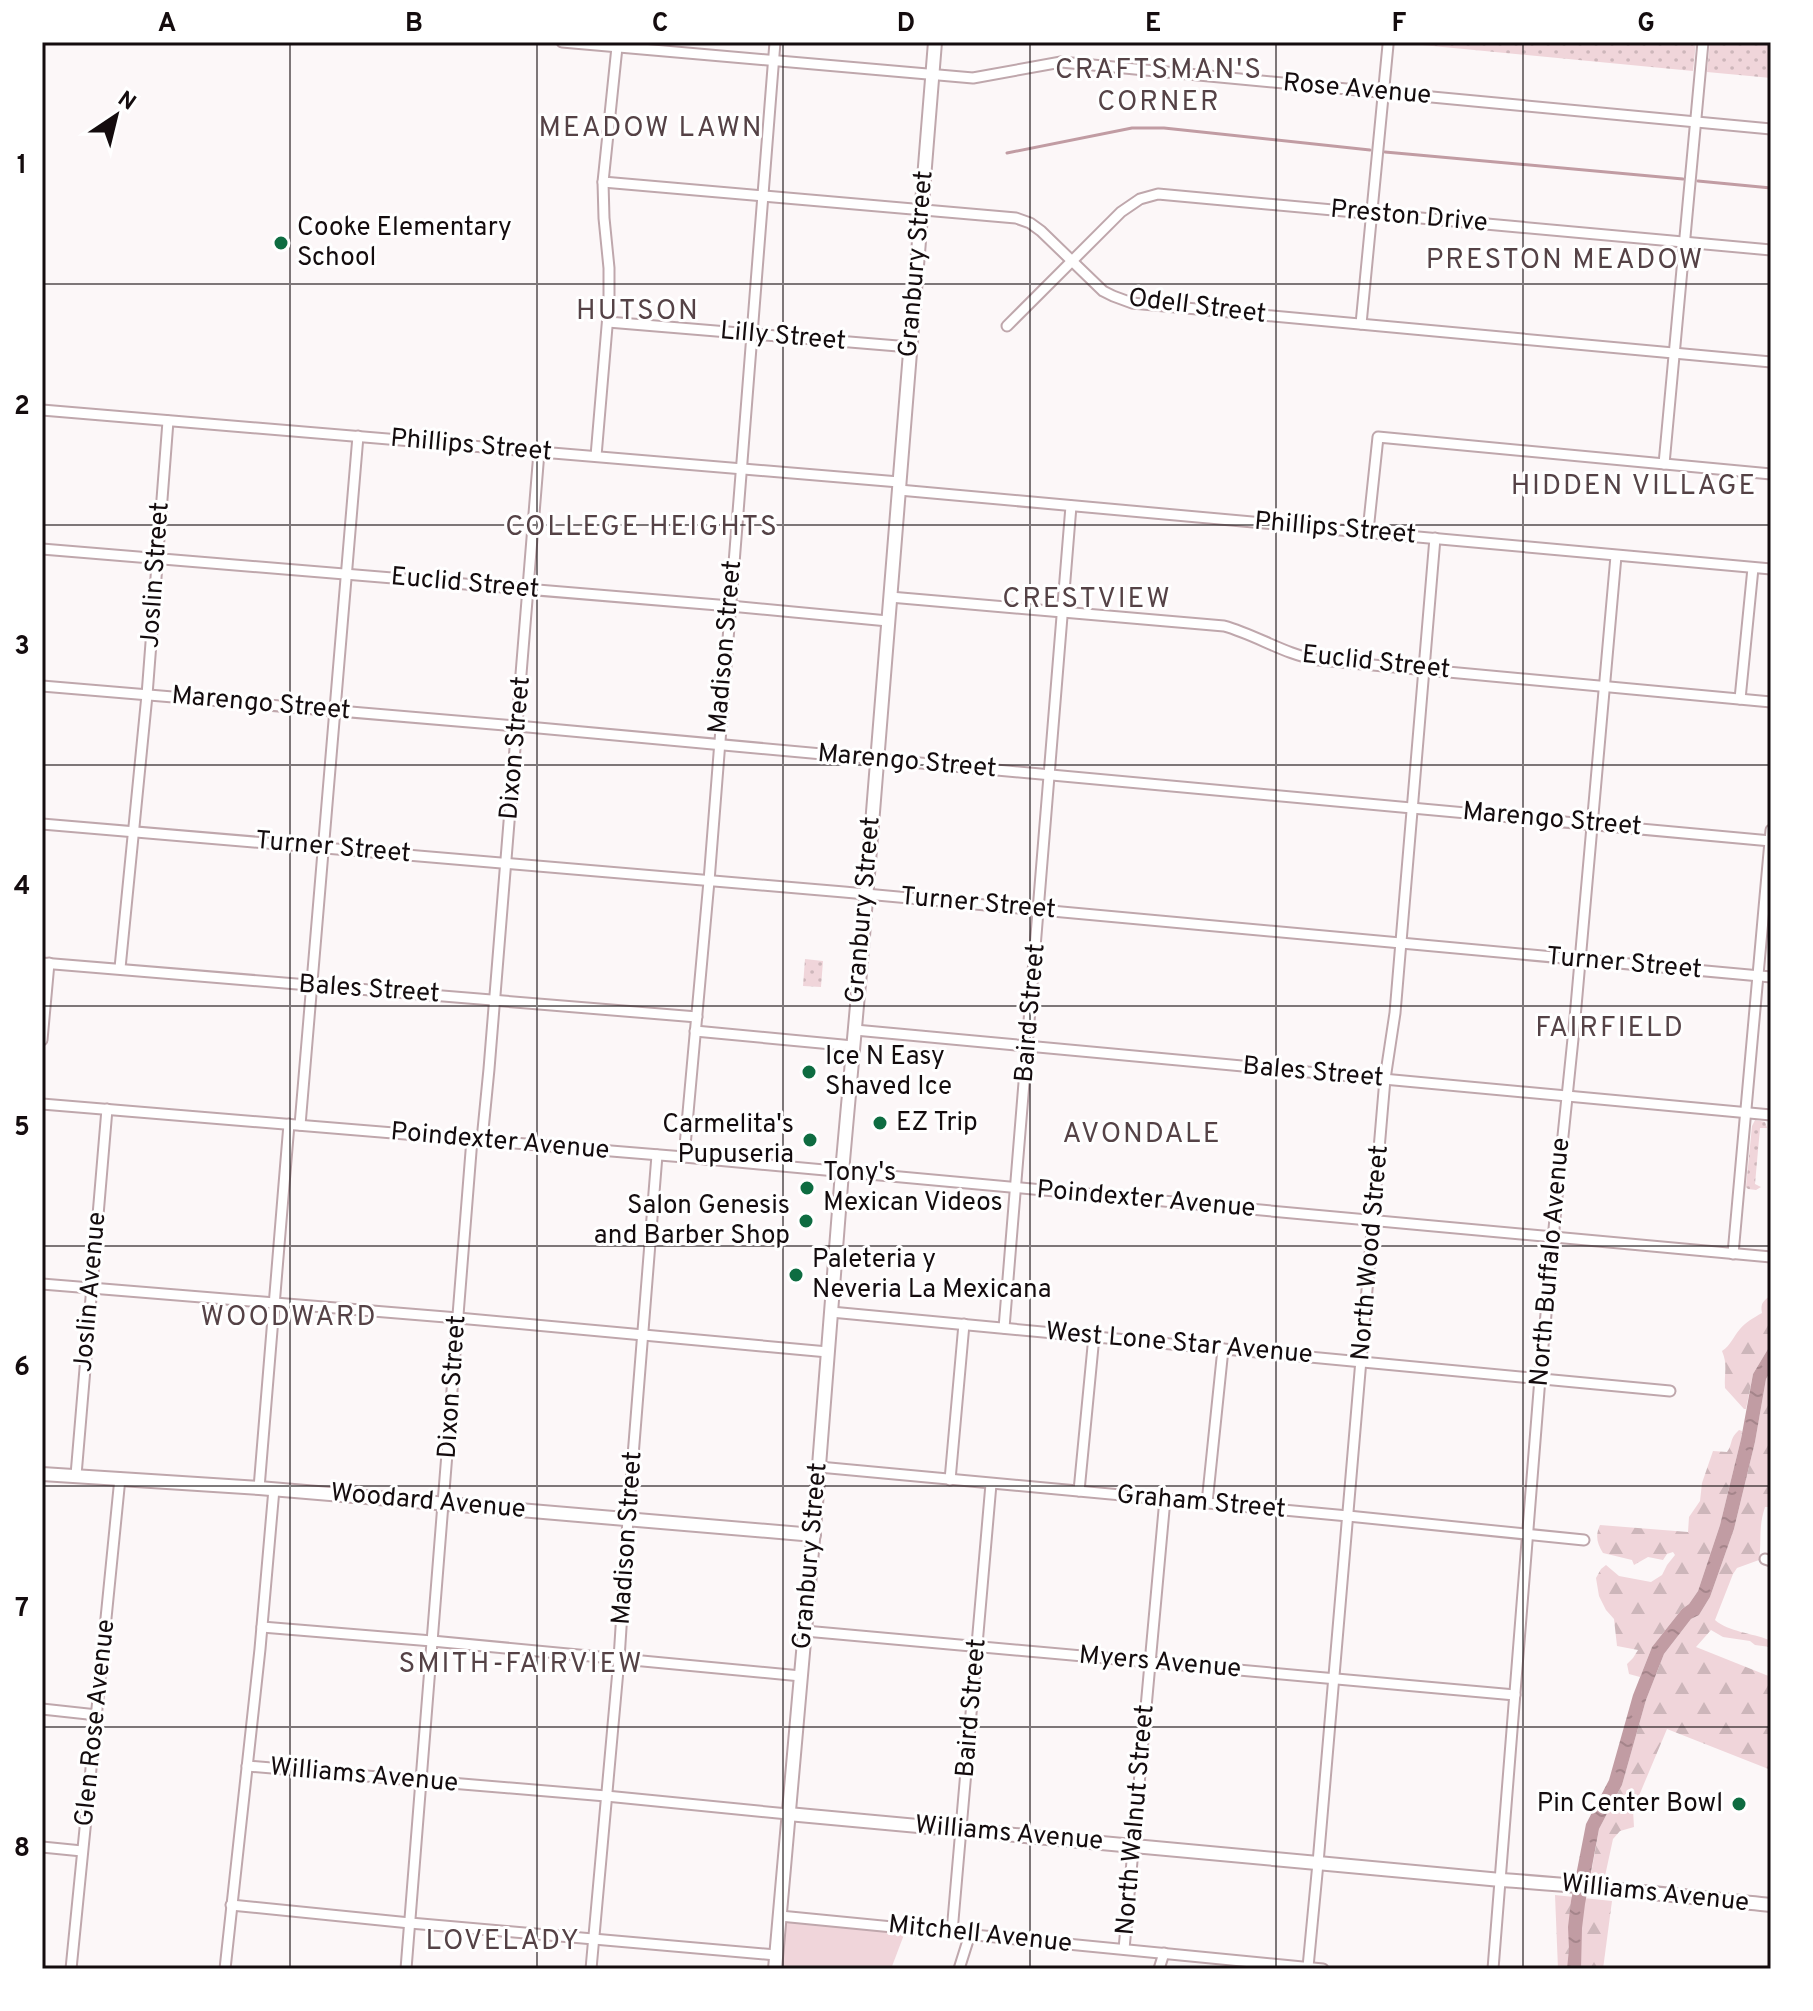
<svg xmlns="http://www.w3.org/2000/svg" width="1813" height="2011" viewBox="0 0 1813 2011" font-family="Overpass,sans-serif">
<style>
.grass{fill:url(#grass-dots)}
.forest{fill:url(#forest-firs)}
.green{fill:#f0d5da}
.water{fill:url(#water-ripples)}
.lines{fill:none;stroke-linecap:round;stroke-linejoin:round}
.stream{stroke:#c19ca3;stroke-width:3}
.minor-casing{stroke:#bfa7ac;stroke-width:13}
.tertiary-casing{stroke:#bfa7ac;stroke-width:16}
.minor{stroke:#fff;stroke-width:9}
.tertiary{stroke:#fff;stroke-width:12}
.grid{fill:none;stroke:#140c0e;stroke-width:2;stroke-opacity:0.55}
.poi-dot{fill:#0e6c41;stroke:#fff;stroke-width:3}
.labels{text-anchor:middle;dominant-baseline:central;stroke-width:6;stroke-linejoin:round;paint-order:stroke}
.street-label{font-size:26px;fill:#140c0e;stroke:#fff}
.poi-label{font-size:26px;fill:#140c0e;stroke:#fff;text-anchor:start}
.neighbourhood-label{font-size:28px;letter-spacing:2px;fill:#554246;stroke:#fff}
.neatline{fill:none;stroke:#140c0e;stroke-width:3}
.grid-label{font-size:26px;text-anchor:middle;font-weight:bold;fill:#140c0e}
</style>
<defs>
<pattern id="grass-dots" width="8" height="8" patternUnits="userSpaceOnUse" patternTransform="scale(2)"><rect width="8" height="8" fill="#f0d5da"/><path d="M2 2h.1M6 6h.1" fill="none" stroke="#cdb6ba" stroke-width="1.8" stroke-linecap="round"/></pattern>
<pattern id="forest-firs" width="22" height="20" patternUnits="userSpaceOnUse" patternTransform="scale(2)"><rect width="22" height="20" fill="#f0d5da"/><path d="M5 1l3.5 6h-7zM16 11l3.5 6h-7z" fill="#cdb6ba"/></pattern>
<pattern id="water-ripples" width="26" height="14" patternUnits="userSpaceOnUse" patternTransform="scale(2)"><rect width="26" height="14" fill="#c19ca3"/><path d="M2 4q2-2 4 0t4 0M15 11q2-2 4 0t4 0" fill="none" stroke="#a5858b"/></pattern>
</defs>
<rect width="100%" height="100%" fill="#fcf7f8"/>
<g class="grass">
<polygon points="1391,42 1696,42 1693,71"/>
<polygon points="1710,42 1771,42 1771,78 1707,72"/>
<polygon points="805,959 823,961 821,987 803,986"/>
<polygon points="1755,1120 1765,1122 1767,1128 1760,1128 1755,1184 1761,1187 1756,1190 1748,1189 1746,1187 1752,1126"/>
</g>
<g class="forest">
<path d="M1771,1295V1344L1753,1374L1746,1409H1744L1725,1388C1724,1373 1728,1365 1722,1351C1731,1345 1733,1337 1740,1329C1746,1322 1753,1318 1762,1313C1760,1302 1764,1301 1771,1295Z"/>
<path d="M1771,1371V1507H1765C1758,1528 1762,1540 1759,1560L1737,1568L1733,1574L1715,1620C1729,1632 1752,1633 1769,1640L1770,1647L1755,1645L1750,1641L1723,1637L1711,1630L1696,1647L1771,1677V1770L1667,1729L1633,1810L1634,1827L1620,1831L1613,1839L1605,1876L1591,1874L1599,1829L1622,1785L1646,1700L1664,1654L1691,1619L1699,1615L1710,1597L1734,1529L1755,1442L1766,1379Z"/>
<path d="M1739,1430L1742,1431L1741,1439L1720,1525L1698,1591L1689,1604L1682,1609L1652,1647L1640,1677L1629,1674L1627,1664L1633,1658L1638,1650L1617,1646L1614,1619L1606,1610L1599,1596L1596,1578L1601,1569L1606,1565L1619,1576L1651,1582L1662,1575L1667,1565L1675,1555L1673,1552L1667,1554L1663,1560L1648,1557L1634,1565L1632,1560L1603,1553C1597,1543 1595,1536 1600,1525L1688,1532L1689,1517L1700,1501L1702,1483L1713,1451L1727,1452C1733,1444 1729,1439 1739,1430Z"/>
<polygon points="1555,1895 1612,1901 1603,1969 1558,1969"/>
</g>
<polygon class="green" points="789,1921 905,1932 891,1969 782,1969 786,1925"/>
<polygon class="water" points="1771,1344 1771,1371 1766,1379 1755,1442 1734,1529 1710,1597 1699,1615 1691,1619 1664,1654 1646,1700 1622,1785 1599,1829 1585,1904 1582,1928 1581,1969 1567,1969 1569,1949 1568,1927 1571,1901 1586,1824 1609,1780 1633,1695 1652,1647 1682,1609 1689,1604 1698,1591 1720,1525 1741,1439 1753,1374"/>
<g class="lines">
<g class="stream">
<polyline points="1385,152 1683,179"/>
<polyline points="1007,153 1132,128 1164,128 1370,150"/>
<polyline points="1698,181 1771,188"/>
</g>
<g class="minor-casing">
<g id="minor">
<polyline points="562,42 973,78 1061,62 1771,129"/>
<polyline points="603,182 1016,218 1030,223 1041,231 1103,291 1113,296 1132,303 1771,362"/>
<polyline points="608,322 910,347"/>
<polyline points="1361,324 1388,45"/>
<polyline points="1007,326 1121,212 1140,199 1158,194 1771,250"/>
<polyline points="42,410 899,482"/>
<polyline points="596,456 609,303 609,268 604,218 603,182 617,47"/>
<polyline points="1664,464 1703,42"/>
<polyline points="899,490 1771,569"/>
<polyline points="1368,531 1378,437 1771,474"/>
<polyline points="42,549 730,606 888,621"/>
<path d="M890,597L1224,626C1257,635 1285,655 1319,660L1771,702"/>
<polyline points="42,686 517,726 1771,841"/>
<polyline points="1740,699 1753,568"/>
<polyline points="42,824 844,892 1771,977"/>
<polyline points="42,963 697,1017"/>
<polyline points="120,968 147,695 168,421"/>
<polyline points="855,1030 1771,1115"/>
<polyline points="695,1031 853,1046"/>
<polyline points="42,1040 49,963"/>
<polyline points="42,1104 684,1157 1771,1257"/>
<polyline points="300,1125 358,436"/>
<polyline points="482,1140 489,1069 539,452"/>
<polyline points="684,1157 709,881 775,42"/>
<polyline points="1733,1254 1771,830"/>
<polyline points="42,1284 458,1318 828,1352"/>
<polyline points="831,1312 1670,1391"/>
<polyline points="1004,1328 1071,506"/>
<polyline points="819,1467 1348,1516 1584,1540"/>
<polyline points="76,1475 107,1109"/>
<polyline points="950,1480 964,1324"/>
<polyline points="259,1488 289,1124"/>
<polyline points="1079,1491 1094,1336"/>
<polyline points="1207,1503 1223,1349"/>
<polyline points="1765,1559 1771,1561"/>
<polyline points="262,1627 432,1641 801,1676"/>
<polyline points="805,1631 1515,1695"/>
<polyline points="42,1709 97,1715"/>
<polyline points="247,1766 606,1796 788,1814"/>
<polyline points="42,1847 82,1851"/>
<polyline points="231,1905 410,1923 776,1955"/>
<polyline points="780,1916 1323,1969"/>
<polyline points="952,1932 991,1484"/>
<polyline points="1124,1949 1165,1499"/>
<polyline points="1308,1967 1318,1863 1385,1079 1395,1013 1435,538"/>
<polyline points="71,1969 120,1478"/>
<polyline points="225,1969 260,1649 274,1489"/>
<polyline points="406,1969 472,1139"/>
<polyline points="591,1969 619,1659 628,1519 657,1155"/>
<polyline points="959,1969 970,1934"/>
<polyline points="1159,1969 1164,1953"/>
<polyline points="1493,1969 1540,1378 1560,1165 1574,1029 1616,556"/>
</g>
</g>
<g class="tertiary-casing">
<g id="tertiary">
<polyline points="42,1474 259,1488 814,1535"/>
<path d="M788,1814L1501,1880C1591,1886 1681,1896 1771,1905"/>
<polyline points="775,1969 815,1517 842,1172 861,961 935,42"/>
</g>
</g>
<use href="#minor" class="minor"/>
<use href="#tertiary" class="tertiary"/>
</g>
<path class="grid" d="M290,42V1969M537,42V1969M783,42V1969M1030,42V1969M1276,42V1969M1523,42V1969M42,284H1771M42,525H1771M42,765H1771M42,1006H1771M42,1246H1771M42,1486H1771M42,1727H1771"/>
<g class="poi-dot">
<circle cx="281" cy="243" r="8"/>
<circle cx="809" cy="1072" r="8"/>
<circle cx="880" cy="1123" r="8"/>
<circle cx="810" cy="1140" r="8"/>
<circle cx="807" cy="1188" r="8"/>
<circle cx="806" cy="1221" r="8"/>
<circle cx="796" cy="1275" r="8"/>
<circle cx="1739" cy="1804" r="8"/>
</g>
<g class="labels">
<g class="street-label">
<text transform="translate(1357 90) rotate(5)">Rose Avenue</text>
<text transform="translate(1409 217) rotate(5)">Preston Drive</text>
<text transform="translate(917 264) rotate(-85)">Granbury Street</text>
<text transform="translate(1197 307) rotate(7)">Odell Street</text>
<text transform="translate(783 337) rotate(5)">Lilly Street</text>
<text transform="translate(471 446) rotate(5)">Phillips Street</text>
<text transform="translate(1335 529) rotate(5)">Phillips Street</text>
<text transform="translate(156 575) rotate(-86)">Joslin Street</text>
<text transform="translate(465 584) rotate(5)">Euclid Street</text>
<text transform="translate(726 647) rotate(-85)">Madison Street</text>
<text transform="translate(1376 663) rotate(6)">Euclid Street</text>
<text transform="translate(261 704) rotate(5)">Marengo Street</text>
<text transform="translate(516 748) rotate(-85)">Dixon Street</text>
<text transform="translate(907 762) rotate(5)">Marengo Street</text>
<text transform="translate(1552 820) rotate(5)">Marengo Street</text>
<text transform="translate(333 848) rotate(5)">Turner Street</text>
<text transform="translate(978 904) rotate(5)">Turner Street</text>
<text transform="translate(864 910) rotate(-85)">Granbury Street</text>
<text transform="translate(1624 964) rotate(5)">Turner Street</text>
<text transform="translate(369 990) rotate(4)">Bales Street</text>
<text transform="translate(1031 1013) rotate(-85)">Baird Street</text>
<text transform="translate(1313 1073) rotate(5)">Bales Street</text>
<text transform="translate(500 1142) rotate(5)">Poindexter Avenue</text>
<text transform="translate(1146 1200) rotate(5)">Poindexter Avenue</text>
<text transform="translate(1371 1253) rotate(-85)">North Wood Street</text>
<text transform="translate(1551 1262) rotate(-85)">North Buffalo Avenue</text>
<text transform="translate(91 1292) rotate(-85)">Joslin Avenue</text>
<text transform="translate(1179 1344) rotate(5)">West Lone Star Avenue</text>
<text transform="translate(453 1387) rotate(-86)">Dixon Street</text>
<text transform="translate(428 1502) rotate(5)">Woodard Avenue</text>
<text transform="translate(1201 1503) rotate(5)">Graham Street</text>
<text transform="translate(628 1538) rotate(-86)">Madison Street</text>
<text transform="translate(811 1556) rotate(-85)">Granbury Street</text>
<text transform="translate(1160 1663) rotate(5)">Myers Avenue</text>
<text transform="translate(972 1708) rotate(-85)">Baird Street</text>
<text transform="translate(96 1723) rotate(-84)">Glen Rose Avenue</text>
<text transform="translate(364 1776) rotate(5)">Williams Avenue</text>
<text transform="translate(1136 1820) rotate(-85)">North Walnut Street</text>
<text transform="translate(1009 1834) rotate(5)">Williams Avenue</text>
<text transform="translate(1655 1894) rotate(6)">Williams Avenue</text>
<text transform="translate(980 1935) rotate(6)">Mitchell Avenue</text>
</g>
<g class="poi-label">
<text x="297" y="228">Cooke Elementary<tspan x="297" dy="30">School</tspan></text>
<text x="825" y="1057">Ice N Easy<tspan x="825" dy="30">Shaved Ice</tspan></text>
<text x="896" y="1123">EZ Trip</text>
<text x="794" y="1125" text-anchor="end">Carmelita's<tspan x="794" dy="30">Pupuseria</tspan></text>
<text x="823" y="1173">Tony's<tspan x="823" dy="30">Mexican Videos</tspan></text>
<text x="790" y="1206" text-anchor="end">Salon Genesis<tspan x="790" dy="30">and Barber Shop</tspan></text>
<text x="812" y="1260">Paleteria y<tspan x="812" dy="30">Neveria La Mexicana</tspan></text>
<text x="1723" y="1804" text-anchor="end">Pin Center Bowl</text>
</g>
<g class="neighbourhood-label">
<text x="1159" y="71">CRAFTSMAN'S<tspan x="1159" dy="32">CORNER</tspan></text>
<text x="651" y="129">MEADOW LAWN</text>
<text x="1565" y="261">PRESTON MEADOW</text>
<text x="638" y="312">HUTSON</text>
<text x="1634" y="487">HIDDEN VILLAGE</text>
<text x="642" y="528">COLLEGE HEIGHTS</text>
<text x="1087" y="600">CRESTVIEW</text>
<text x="1610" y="1029">FAIRFIELD</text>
<text x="1142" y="1135">AVONDALE</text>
<text x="289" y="1318">WOODWARD</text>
<text x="521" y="1665">SMITH-FAIRVIEW</text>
<text x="503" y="1942">LOVELADY</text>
</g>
</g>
<rect width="1813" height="2011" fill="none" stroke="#ffffff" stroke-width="88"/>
<g transform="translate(116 116) rotate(35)" stroke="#ffffff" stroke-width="6" paint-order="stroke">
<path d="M0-6L14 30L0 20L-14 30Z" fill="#140c0e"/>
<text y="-12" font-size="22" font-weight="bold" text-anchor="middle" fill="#140c0e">N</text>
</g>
<rect x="44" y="44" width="1725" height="1923" class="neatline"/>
<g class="grid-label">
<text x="167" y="31">A</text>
<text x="414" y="31">B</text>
<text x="660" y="31">C</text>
<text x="906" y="31">D</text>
<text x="1153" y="31">E</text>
<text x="1399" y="31">F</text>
<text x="1646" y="31">G</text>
<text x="22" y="173">1</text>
<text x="22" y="414">2</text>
<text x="22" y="654">3</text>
<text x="22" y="894">4</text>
<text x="22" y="1135">5</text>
<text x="22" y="1375">6</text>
<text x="22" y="1616">7</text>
<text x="22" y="1856">8</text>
</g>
</svg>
